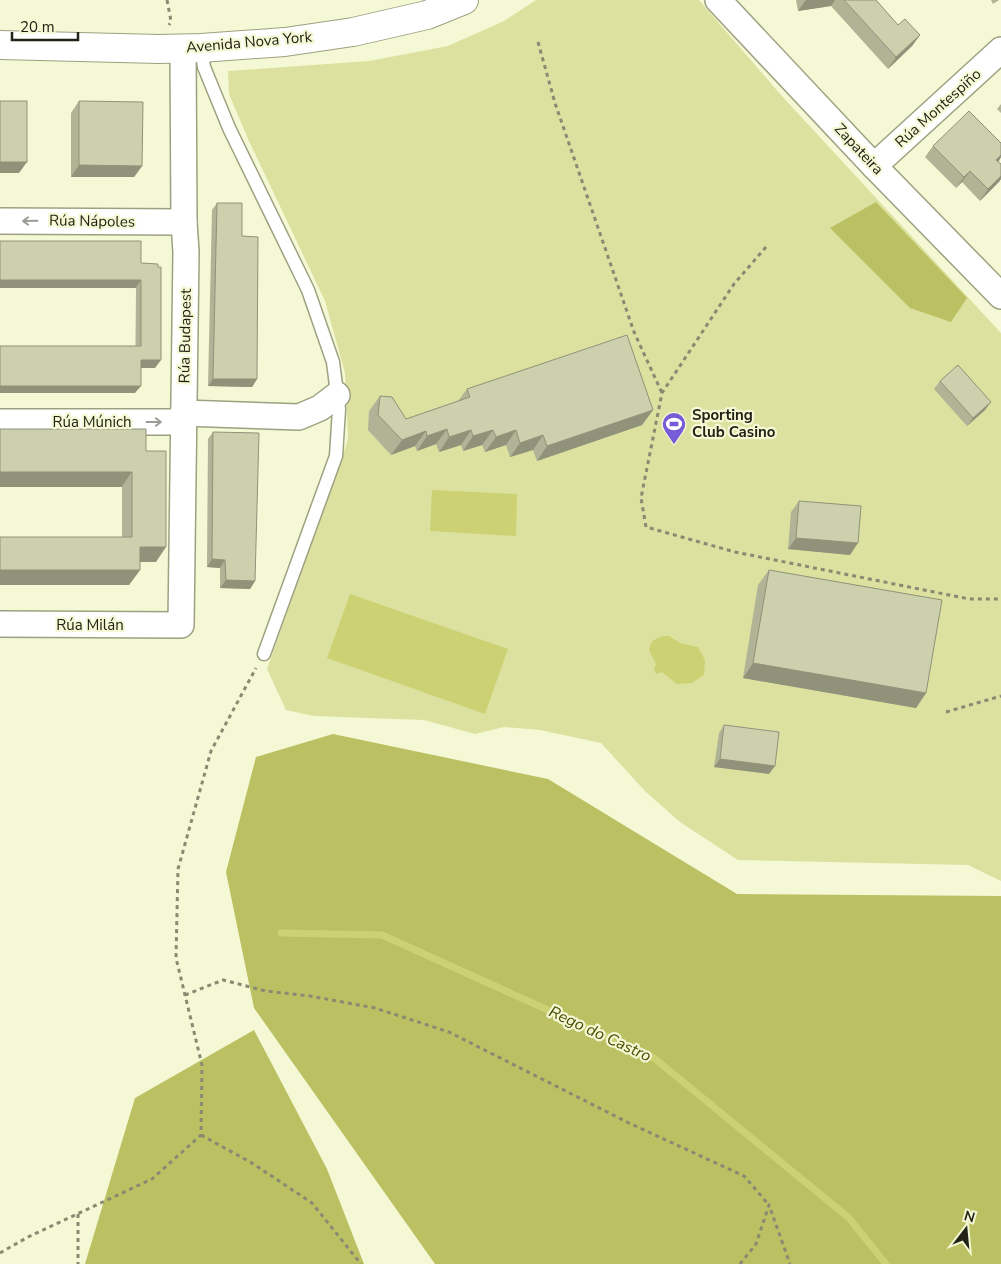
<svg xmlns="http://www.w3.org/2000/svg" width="1001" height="1264" viewBox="0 0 1001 1264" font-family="'Nunito Sans',sans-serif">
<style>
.green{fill:#dce19f}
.forest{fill:#bbc163}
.water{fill:#ccd274}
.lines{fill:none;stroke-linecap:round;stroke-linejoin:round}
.stream{stroke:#ccd274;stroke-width:7}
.service-casing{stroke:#9ea180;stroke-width:15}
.minor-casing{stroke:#9ea180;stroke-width:28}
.tertiary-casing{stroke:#9ea180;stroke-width:30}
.path{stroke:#888a72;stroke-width:3;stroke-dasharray:4 4;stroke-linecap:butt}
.service{stroke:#fff;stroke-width:12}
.minor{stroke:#fff;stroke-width:25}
.tertiary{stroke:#fff;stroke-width:28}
.wall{fill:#b0b395}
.shaded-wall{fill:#909279}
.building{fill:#cdd0ad;stroke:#909279}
.oneway{stroke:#9c9c96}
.labels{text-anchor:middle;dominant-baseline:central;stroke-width:4.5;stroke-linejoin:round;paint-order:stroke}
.street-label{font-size:15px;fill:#222316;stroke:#f4f8d4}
.poi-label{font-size:15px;font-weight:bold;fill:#222316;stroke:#f4f8d4;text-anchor:start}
.water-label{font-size:16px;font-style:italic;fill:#4a4c00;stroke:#f4f8d4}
</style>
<rect width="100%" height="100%" fill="#f4f8d4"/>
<polygon class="green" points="536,0 699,0 780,94 1001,333 1001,881 968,865 738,860 680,822 646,792 601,743 540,730 504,727 475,734 424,720 314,716 286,710 267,669 344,452 348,438 345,373 325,301 249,141 229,94 228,71 369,61 448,46 504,21"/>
<g class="forest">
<polygon points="876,202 967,298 951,322 910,308 830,228"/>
<polygon points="333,734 548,779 737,894 1001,896 1001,1264 435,1264 254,1008 226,872 256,757"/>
<polygon points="254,1030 327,1169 364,1264 85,1264 135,1098"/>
</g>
<g class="water">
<polygon points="432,490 517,494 516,536 430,531"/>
<polygon points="350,594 508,649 485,714 327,658"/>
<polygon points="662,636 669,636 680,643 698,647 705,660 704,675 692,683 677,684 662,672 656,674 654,669 656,664 649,650 652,641"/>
</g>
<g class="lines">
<polyline class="stream" points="281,933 382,935 654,1058 849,1218 886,1264"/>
<g class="service-casing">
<polyline id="service" points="201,48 204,67 229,128 308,290 333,362 339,409 336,456 264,654"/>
</g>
<g class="minor-casing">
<g id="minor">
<polyline points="718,0 874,166 1001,296"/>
<polyline points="874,166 1001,50"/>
<polyline points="0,221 184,222"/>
<polyline points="183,413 299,417 320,408 337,395"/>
<polyline points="0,422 184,422"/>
<polyline points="0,624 181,625 186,252 184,222 183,48"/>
</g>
</g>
<g class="tertiary-casing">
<polyline id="tertiary" points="0,45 159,49 201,48 285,42 353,32 427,15 464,0"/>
</g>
<g class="path">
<polyline points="167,0 171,21 169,25"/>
<polyline points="538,42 555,103 634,332 662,393"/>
<polyline points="766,247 734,284 662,393 641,498 646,527 735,552 969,599 1001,599"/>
<polyline points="946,712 1001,696"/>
<polyline points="185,995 223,980 266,991 310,996 375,1008 449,1032 629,1123 744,1176 769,1205"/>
<polyline points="201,1135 252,1163 312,1203 361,1264"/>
<polyline points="78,1214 78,1264"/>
<polyline points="0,1253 28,1237 152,1179 201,1135 202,1065 176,958 178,869 211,751 256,668"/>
<polyline points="740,1264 756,1244 769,1205 790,1264"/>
</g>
<use href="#service" class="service"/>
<use href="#minor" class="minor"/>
<use href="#tertiary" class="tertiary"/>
</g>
<g class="wall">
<polygon points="796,0 876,0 898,25 920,35 912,46 888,69 831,6 798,11"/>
<polygon points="991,0 999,0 993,4"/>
<polygon points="79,101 142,166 134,177 71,177 71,113"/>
<polygon points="1001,104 1001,113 997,109"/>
<polygon points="1001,143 1001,157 998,161 1001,164 1001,179 980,201 962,182 956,188 925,157 933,146"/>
<polygon points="217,203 242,236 257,379 252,387 208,386 212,210"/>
<polygon points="141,263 155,368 141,368 135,393 136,288"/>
<polygon points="940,381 991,402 985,410 967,426 934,389"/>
<polygon points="467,389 653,410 642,425 537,461 533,450 510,457 506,445 485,452 482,445 463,451 461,445 439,452 436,444 417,451 415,446 391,455 368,430 369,411 380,396 406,419 458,401"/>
<polygon points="213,432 255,581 250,589 220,588 220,568 207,567 208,439"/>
<polygon points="146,451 156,562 140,562 140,570 129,585 122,537 122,487"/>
<polygon points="799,501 850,555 788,549 791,512"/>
<polygon points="769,570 926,693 916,708 743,678 758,585"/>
<polygon points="724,725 769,774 714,767 719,733"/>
</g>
<g class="shaded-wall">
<polygon points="806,0 835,0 831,6 798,11"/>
<polygon points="920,35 912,46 888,69 896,57"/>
<polygon points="1001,155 1001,157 999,161 988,171 996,160"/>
<polygon points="0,162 27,162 19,173 0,173"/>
<polygon points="79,165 142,166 134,177 71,177"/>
<polygon points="970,171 962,182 956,188 964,177"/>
<polygon points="1001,176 1001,179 999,182 980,201 988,189"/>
<polygon points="0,280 141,280 136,288 0,288"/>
<polygon points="141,360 161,360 155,368 135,368"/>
<polygon points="213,379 257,379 252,387 208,386"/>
<polygon points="0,386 141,386 135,393 0,393"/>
<polygon points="991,402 985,410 967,426 973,418"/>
<polygon points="653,410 642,425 537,461 547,446"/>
<polygon points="447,429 436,444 417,451 427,436"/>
<polygon points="471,430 461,445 439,452 449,437"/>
<polygon points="493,430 482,445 463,451 473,436"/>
<polygon points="516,430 506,445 485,452 496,437"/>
<polygon points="426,431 415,446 391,455 402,440"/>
<polygon points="543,435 533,450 510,457 520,443"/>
<polygon points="0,472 132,472 122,487 0,487"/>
<polygon points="796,538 858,543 850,555 788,549"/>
<polygon points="140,547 166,547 156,562 129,562"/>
<polygon points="212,559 225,560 220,568 207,567"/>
<polygon points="0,570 140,570 129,585 0,585"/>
<polygon points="226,580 255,581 250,589 220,588"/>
<polygon points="753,663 926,693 916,708 743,678"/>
<polygon points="720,759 775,766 769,774 714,767"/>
</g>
<g class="building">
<polygon points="844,0 876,0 898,25 905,19 920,35 896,57"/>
<rect x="0" y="101" width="27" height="61"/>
<polygon points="79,101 143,102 142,166 79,165"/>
<polygon points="969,111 1001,143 1001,155 996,160 1001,164 1001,176 988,189 970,171 964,177 933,146"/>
<polygon points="217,203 242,203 242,236 258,237 257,379 213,379"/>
<polygon points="0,241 141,241 141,263 158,264 158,267 161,267 161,360 141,360 141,386 0,386 0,346 141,346 141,280 0,280"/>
<polygon points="627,335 653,410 547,446 543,435 520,443 516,430 496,437 493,430 473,436 471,430 449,437 447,429 427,436 426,431 402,440 378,415 380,396 392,397 406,419 470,397 467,389"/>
<polygon points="958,365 991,402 973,418 940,381"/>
<polygon points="0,429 146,429 146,451 166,451 166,547 140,547 140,570 0,570 0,537 132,537 132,472 0,472"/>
<polygon points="213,432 259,433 255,581 226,580 225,560 212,559"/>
<polygon points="799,501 861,506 858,543 796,538"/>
<polygon points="769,570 942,600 926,693 753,663"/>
<polygon points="724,725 779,732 775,766 720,759"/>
</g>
<defs><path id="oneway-shaft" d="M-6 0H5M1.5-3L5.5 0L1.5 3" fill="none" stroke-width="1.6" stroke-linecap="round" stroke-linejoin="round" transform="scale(1.25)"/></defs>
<g class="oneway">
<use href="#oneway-shaft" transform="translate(30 221) rotate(179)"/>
<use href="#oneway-shaft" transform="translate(154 422)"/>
</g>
<defs>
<g id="stadium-pin" transform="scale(1.25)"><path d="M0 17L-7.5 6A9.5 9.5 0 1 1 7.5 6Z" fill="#785bd6" stroke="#f4f8d4"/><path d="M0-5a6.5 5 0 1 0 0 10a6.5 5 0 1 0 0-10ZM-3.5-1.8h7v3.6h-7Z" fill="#fff"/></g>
</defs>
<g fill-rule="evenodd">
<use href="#stadium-pin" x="674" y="424"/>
</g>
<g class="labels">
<g class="street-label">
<text transform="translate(249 42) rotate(-5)">Avenida Nova York</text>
<text transform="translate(938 108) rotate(-42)">Rúa Montespiño</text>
<text transform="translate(859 149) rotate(47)">Zapateira</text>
<text transform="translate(92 221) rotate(1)">Rúa Nápoles</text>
<text transform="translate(185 336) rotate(-89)">Rúa Budapest</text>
<text x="92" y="422">Rúa Múnich</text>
<text x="90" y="625">Rúa Milán</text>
</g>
<g class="poi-label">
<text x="692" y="415">Sporting<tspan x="692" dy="17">Club Casino</tspan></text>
</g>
<g class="water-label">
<text transform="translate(600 1034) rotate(25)">Rego do Castro</text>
</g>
</g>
<g transform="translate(966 1229) rotate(16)" stroke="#f4f8d4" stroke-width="4" paint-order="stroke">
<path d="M0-4L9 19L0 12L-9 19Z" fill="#222316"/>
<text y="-8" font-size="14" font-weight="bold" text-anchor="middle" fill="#222316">N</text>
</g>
<path d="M12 32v8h66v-8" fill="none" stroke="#222316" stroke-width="2.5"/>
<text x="20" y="32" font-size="15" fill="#222316" stroke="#f4f8d4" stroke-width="4" paint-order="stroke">20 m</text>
</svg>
